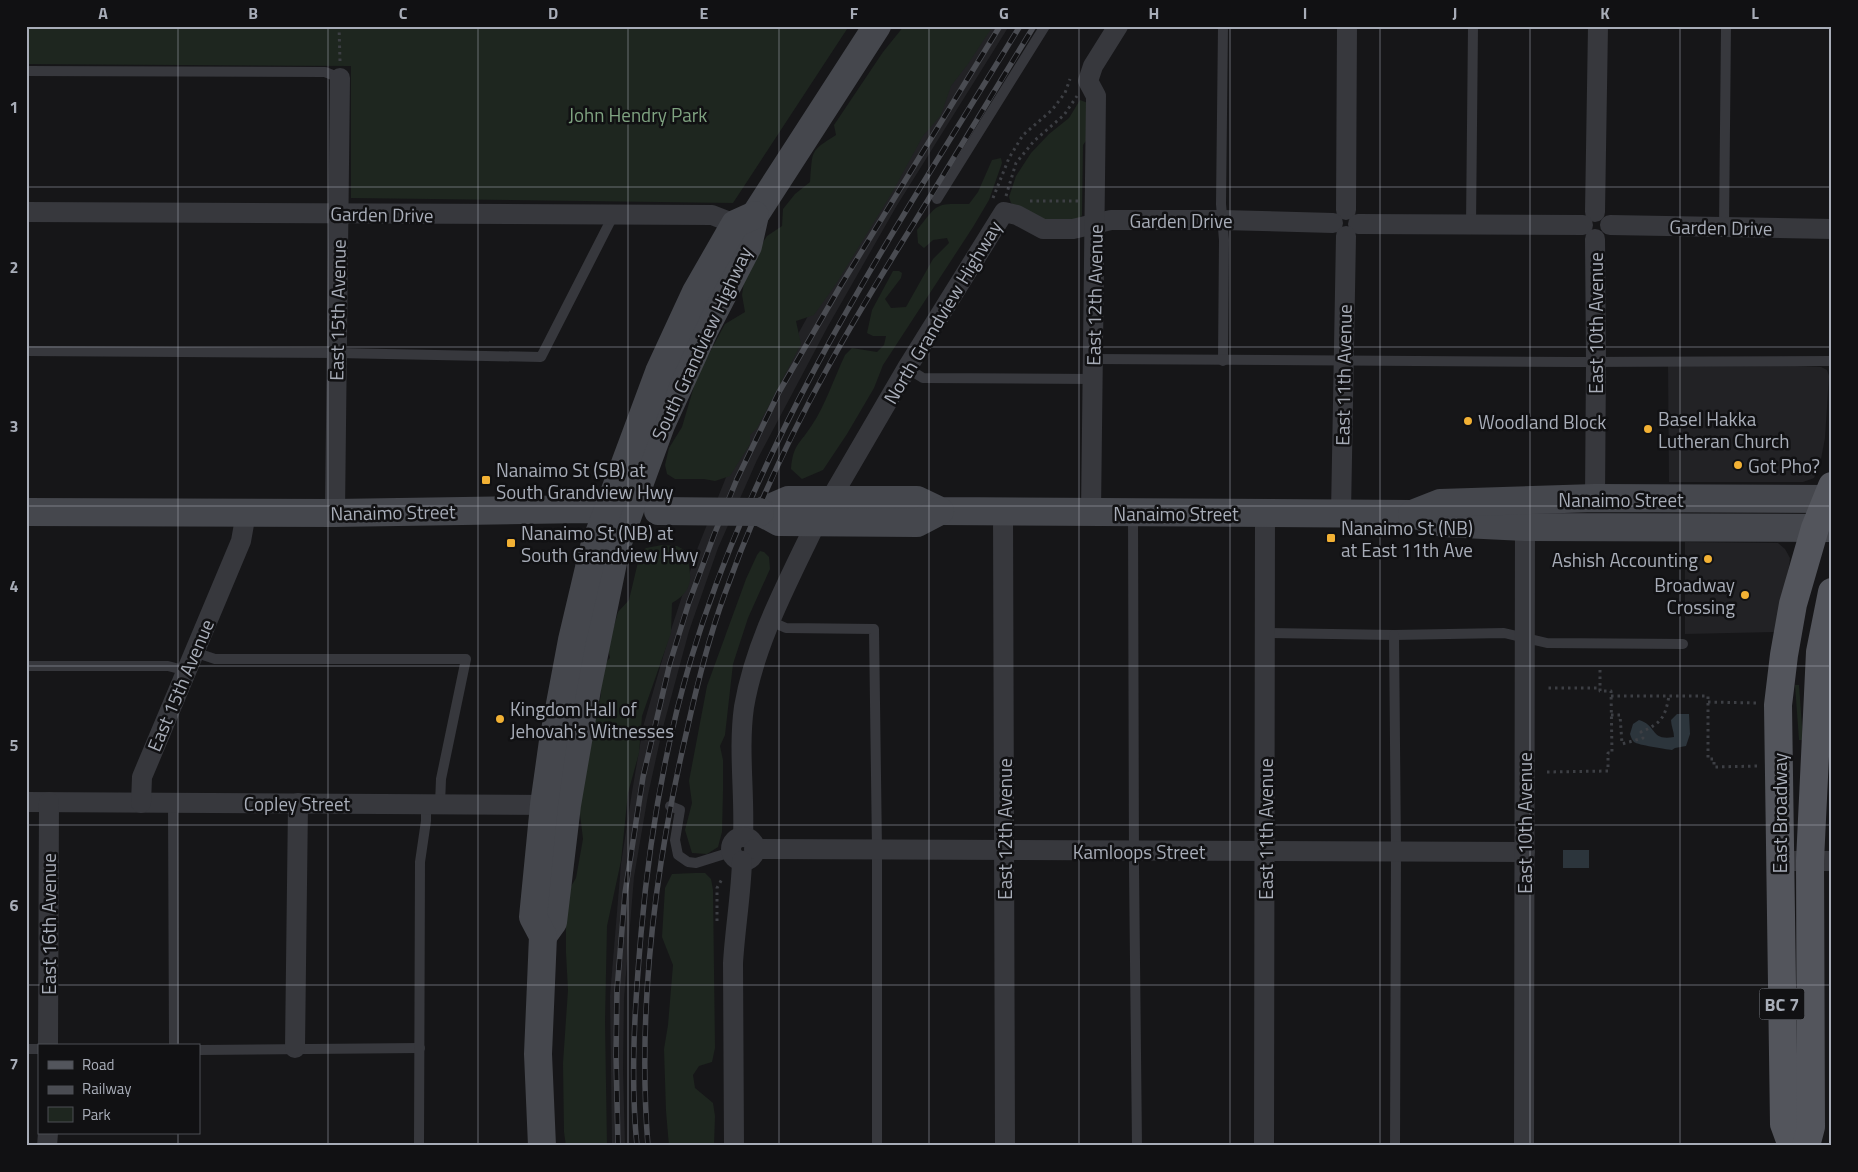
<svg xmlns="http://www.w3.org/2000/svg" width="1858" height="1172" viewBox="0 0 1858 1172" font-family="'Titillium Web',sans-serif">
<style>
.built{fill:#222225}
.green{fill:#1e261f}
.water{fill:#2c353c}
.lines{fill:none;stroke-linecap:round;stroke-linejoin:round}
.path{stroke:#3d3f44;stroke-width:3;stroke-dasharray:2.5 4;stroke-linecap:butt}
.lane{stroke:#37383d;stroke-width:10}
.street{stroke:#37383d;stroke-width:20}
.secondary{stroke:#45474d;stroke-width:28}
.primary{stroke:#53555c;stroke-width:28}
.rail-casing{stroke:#4a4c52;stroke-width:5.5}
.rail{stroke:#111113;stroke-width:4;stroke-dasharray:11;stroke-linecap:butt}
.secondary-bridge{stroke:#45474d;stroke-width:28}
.grid{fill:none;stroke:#a8adb8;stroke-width:1;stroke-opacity:0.55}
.poi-dot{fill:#f2b134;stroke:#111113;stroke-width:2}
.labels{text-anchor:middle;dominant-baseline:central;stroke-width:5;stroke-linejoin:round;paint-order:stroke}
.shield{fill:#111113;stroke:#7b7e86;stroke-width:1}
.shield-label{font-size:18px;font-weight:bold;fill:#a8adb8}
.park-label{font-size:19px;fill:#7fa381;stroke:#111113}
.street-label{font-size:19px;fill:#a8adb8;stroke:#111113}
.poi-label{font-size:19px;fill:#a8adb8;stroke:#111113;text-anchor:start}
.neatline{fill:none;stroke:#a8adb8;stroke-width:2}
.grid-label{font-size:16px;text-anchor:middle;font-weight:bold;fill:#a8adb8}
</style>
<rect width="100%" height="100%" fill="#161618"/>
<g class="built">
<polygon points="983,26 1009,26 896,207 827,328 757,460 718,548 689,631 662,731 648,795 634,877 624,998 623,1069 625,1146 612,1146 610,996 621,864 632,792 643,727 669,636 698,547 735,455 757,409 843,252"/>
<polygon points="1668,361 1821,367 1827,370 1829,376 1825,438 1821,459 1814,478 1803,482 1669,482"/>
<polygon points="1685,542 1778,543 1785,549 1790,558 1789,567 1775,632 1685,634"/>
</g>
<g class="green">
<polygon points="26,26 849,26 733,203 351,198 351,66 26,64"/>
<path d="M904,26H993L968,64L951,86L941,115L923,136L893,191L836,284L814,315L796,321L801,344L757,428L750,435V444L730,476L715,481L704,479H675L667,474L665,465L669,448L682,427L697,376L725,324L745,312L742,295L746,269L767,236L782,226L783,209L795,194L810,182C813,150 809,152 836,135L834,125L883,52Z"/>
<polygon points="1080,100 1088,103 1088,138 1083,145 1082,215 1079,221 1034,221 1011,203 1009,197 1016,176 1031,153 1049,134 1069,118"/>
<path d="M1001,158L1002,163L989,200L973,227L883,365L874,388L847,434L823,470L802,479L791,469C793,444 800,444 812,425C825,406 835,376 845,355L852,348L877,352L884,345L886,336H873L867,333L872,310L893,271H899L902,273L901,278L885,299L891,308L906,307L933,259L949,243L947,238L933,240L924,248L918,243L917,230C939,202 935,204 969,204L978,192L992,160Z"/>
<path d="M662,545L677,546L686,551C691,575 696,589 672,603L671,633L642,716L639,753L628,793L621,861L607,926L605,1021L607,1146H566L564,1132L563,1063L568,990L566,953V895L576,878L583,839L579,806L601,694V667L610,658L608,647L618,612L629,600L638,562L642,552L646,548Z"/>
<polygon points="760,551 764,552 769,557 770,569 748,618 733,664 725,735 720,746 723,760 723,791 722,832 718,847 707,854 692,853 685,830 692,803 689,781 707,686 746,579 757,555"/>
<polygon points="1795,685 1799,685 1803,740 1799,740"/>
<polygon points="695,873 705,873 711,879 713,890 715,1048 712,1062 699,1066 693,1075 695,1088 713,1103 715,1116 714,1146 669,1146 666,1111 664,1049 668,1025 673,965 662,937 665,888 672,874"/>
</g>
<g class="water">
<path d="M1677,714H1689L1690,734L1686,746L1675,748L1672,750C1665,749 1638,745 1634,742C1632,740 1631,737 1630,734L1633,724L1639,720C1658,726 1650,741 1674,737C1674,731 1671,726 1671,720Z"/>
<rect x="1563" y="850" width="26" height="18"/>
</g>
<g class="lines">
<g class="path">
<polyline points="339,26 340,61"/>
<polyline points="1006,196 1016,163 1034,141 1064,115 1077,96"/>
<polyline points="993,198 1009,158 1023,135 1052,110 1065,93 1070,79"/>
<polyline points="1030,201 1078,201"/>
<polyline points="1331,538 1331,544"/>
<polyline points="1600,670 1600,687"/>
<polyline points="1611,696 1708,696 1708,759 1714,759 1714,767 1759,766"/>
<polyline points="1708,702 1757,703"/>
<path d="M1611,715H1620L1622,744L1643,738L1641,732C1662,723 1665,717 1669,696"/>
<polyline points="1547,772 1608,771 1608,753 1612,753 1611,691 1600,691 1600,688 1547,688"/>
<polyline points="717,921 717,888 722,879"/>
</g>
<g class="lane">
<polyline points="1223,26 1221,204 1224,240 1223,361"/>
<polyline points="26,71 325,72 340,78"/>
<polyline points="937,199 1045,26"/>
<polyline points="1471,225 1473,26"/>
<polyline points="1724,228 1726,26"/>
<polyline points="26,351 337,353 541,357 613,216"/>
<polyline points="1094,359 1577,362 1832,361"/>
<polyline points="907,368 923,378 1093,379"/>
<polyline points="1133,513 1134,868 1137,1146"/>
<polyline points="770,621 786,628 874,629 877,849 877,1146"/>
<polyline points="1265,633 1394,635 1504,633 1547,643 1683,644"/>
<polyline points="1394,635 1396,851 1395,1146"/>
<polyline points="194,652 215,659 466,659 441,779 440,804"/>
<polyline points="26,666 168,666 187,671"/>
<polyline points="173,803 174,1046"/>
<polyline points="670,806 680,810 675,840 678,855 688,862 696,863 731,852"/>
<polyline points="26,1049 39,1049"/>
<polyline points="199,1050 420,1048"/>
<polyline points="419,1146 420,862 426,821 426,803"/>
</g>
<g class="street">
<polyline points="1346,210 1347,26"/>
<polyline points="26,212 712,215 735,224"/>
<polyline points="1595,212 1598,26"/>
<polyline points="1358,224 1583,225"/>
<polyline points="1610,225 1832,229"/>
<polyline points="1595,239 1596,362 1595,498"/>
<polyline points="830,500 907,368 1004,212 1017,215 1043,229 1073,229 1111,220 1222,220 1333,223"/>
<polyline points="1003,512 1005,1146"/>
<polyline points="1091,512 1096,96 1088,81 1093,66 1118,26"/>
<polyline points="335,513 340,78"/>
<polyline points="1341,513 1346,236"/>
<polyline points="26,802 557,805"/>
<polyline points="141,803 142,777 241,541 246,513"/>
<path d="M743,837C745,794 738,750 744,707C755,642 788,582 816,523"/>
<circle cx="743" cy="849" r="12"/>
<polyline points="754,849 1525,852"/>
<polyline points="1779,861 1832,861"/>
<polyline points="48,1046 49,802"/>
<polyline points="295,1048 298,803"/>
<polyline points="47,1146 48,1133"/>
<path d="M734,1146L733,963C735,929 741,895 742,861"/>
<polyline points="1264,1146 1265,513"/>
<polyline points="1524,1146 1525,513"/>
</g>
<g class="secondary">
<polyline points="26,512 335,513 587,509 625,510"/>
<polyline points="760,512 788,500 917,500 940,511 1412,514 1443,523 1525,527 1832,528"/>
<polyline points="760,512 779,522 917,523 940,511"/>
<polyline points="1412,514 1440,503 1595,498 1832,499"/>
<polyline points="543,936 553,922 567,805 587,689 616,548 661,425 705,329 748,246 755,215 877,26"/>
<polyline points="542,1146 538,1054 543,936 533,917 544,805 553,741 572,640 594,547 659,372 696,292 735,224 755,215"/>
</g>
<g class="primary">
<polyline points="1792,1146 1784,1124 1778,705 1784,655 1793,604 1815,528 1832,486"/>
<polyline points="1806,1146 1811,1127 1810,861 1820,652 1832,592"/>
</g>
<g class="rail-casing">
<g id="rail">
<polyline points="618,1146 616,1055 617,990 625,893 643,777 670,663 689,602 714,535 737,479 779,392 841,285 1000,26"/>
<path d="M637,1146C630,1076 635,1004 641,934C649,841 664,749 691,659C760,429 896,229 1020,26"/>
<path d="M648,1146C637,1007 655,866 687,730C697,685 708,640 724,596C751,520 788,439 827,369C854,319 884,271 914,223C954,158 994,92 1034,26"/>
</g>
</g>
<use href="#rail" class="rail"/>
<polyline class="secondary-bridge" points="658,511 760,512"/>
</g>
<path class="grid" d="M178,26V1046M328,26V1146M478,26V1146M628,26V1146M779,26V1146M929,26V1146M1079,26V1146M1230,26V1146M1380,26V1146M1530,26V1146M1680,26V1146M26,187H1832M26,347H1832M26,506H1832M26,666H1832M26,825H1832M26,985H1832M178,1133V1146"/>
<g class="poi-dot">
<circle cx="1468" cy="421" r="5"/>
<circle cx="1648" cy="429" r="5"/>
<circle cx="1738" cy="465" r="5"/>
<rect x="481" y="475" width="10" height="10" rx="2.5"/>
<rect x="1326" y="533" width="10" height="10" rx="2.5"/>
<rect x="506" y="538" width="10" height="10" rx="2.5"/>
<circle cx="1708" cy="559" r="5"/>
<circle cx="1745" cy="595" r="5"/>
<circle cx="500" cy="719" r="5"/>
</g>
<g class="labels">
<rect class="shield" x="1759.5" y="988.5" width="45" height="31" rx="4"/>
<g class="shield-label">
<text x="1782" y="1004">BC 7</text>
</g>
<g class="park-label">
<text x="638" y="114">John Hendry Park</text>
</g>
<g class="street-label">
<text transform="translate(382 214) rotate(1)">Garden Drive</text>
<text x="1181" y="220">Garden Drive</text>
<text transform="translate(1721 227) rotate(1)">Garden Drive</text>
<text transform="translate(1094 295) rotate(-89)">East 12th Avenue</text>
<text transform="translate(337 310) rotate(-89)">East 15th Avenue</text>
<text transform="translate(942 312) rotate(-59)">North Grandview Highway</text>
<text transform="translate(1595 323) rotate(-90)">East 10th Avenue</text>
<text transform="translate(701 343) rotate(-65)">South Grandview Highway</text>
<text transform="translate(1343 375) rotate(-89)">East 11th Avenue</text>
<text x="1621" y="499">Nanaimo Street</text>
<text transform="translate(393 512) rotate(-1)">Nanaimo Street</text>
<text x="1176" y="513">Nanaimo Street</text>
<text transform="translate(180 685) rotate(-67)">East 15th Avenue</text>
<text x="297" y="803">Copley Street</text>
<text transform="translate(1779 813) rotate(-90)">East Broadway</text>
<text transform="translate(1524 823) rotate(-90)">East 10th Avenue</text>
<text transform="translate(1004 829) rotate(-90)">East 12th Avenue</text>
<text transform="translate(1265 829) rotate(-90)">East 11th Avenue</text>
<text x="1139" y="851">Kamloops Street</text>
<text transform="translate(48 924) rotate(-90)">East 16th Avenue</text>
</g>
<g class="poi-label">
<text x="1658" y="418">Basel Hakka<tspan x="1658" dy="22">Lutheran Church</tspan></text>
<text x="1478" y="421">Woodland Block</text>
<text x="1748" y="465">Got Pho?</text>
<text x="496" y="469">Nanaimo St (SB) at<tspan x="496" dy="22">South Grandview Hwy</tspan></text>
<text x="1341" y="527">Nanaimo St (NB)<tspan x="1341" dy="22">at East 11th Ave</tspan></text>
<text x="521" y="532">Nanaimo St (NB) at<tspan x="521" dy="22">South Grandview Hwy</tspan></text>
<text x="1698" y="559" text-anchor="end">Ashish Accounting</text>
<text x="1735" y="584" text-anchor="end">Broadway<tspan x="1735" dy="22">Crossing</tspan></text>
<text x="510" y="708">Kingdom Hall of<tspan x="510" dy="22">Jehovah's Witnesses</tspan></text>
</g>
</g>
<rect width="1858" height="1172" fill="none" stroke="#111113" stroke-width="55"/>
<rect x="38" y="1044" width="162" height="90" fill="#111113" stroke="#4d4f55"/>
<rect x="48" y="1061" width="25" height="8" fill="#53555c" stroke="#4d4f55"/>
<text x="82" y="1070" font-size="15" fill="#a8adb8">Road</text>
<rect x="48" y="1086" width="25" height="8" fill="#4a4c52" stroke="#4d4f55"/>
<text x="82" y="1094" font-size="15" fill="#a8adb8">Railway</text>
<rect x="48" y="1107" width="25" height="15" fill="#1e261f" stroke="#4d4f55"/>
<text x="82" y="1120" font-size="15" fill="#a8adb8">Park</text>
<rect x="28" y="28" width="1802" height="1116" class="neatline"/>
<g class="grid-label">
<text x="103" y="19">A</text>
<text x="253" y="19">B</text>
<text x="403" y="19">C</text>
<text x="553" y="19">D</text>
<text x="704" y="19">E</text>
<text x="854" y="19">F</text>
<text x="1004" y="19">G</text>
<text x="1154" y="19">H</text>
<text x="1305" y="19">I</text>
<text x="1455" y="19">J</text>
<text x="1605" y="19">K</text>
<text x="1755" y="19">L</text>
<text x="14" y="113">1</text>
<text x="14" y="273">2</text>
<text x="14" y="432">3</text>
<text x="14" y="592">4</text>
<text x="14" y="751">5</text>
<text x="14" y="911">6</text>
<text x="14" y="1070">7</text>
</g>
</svg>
